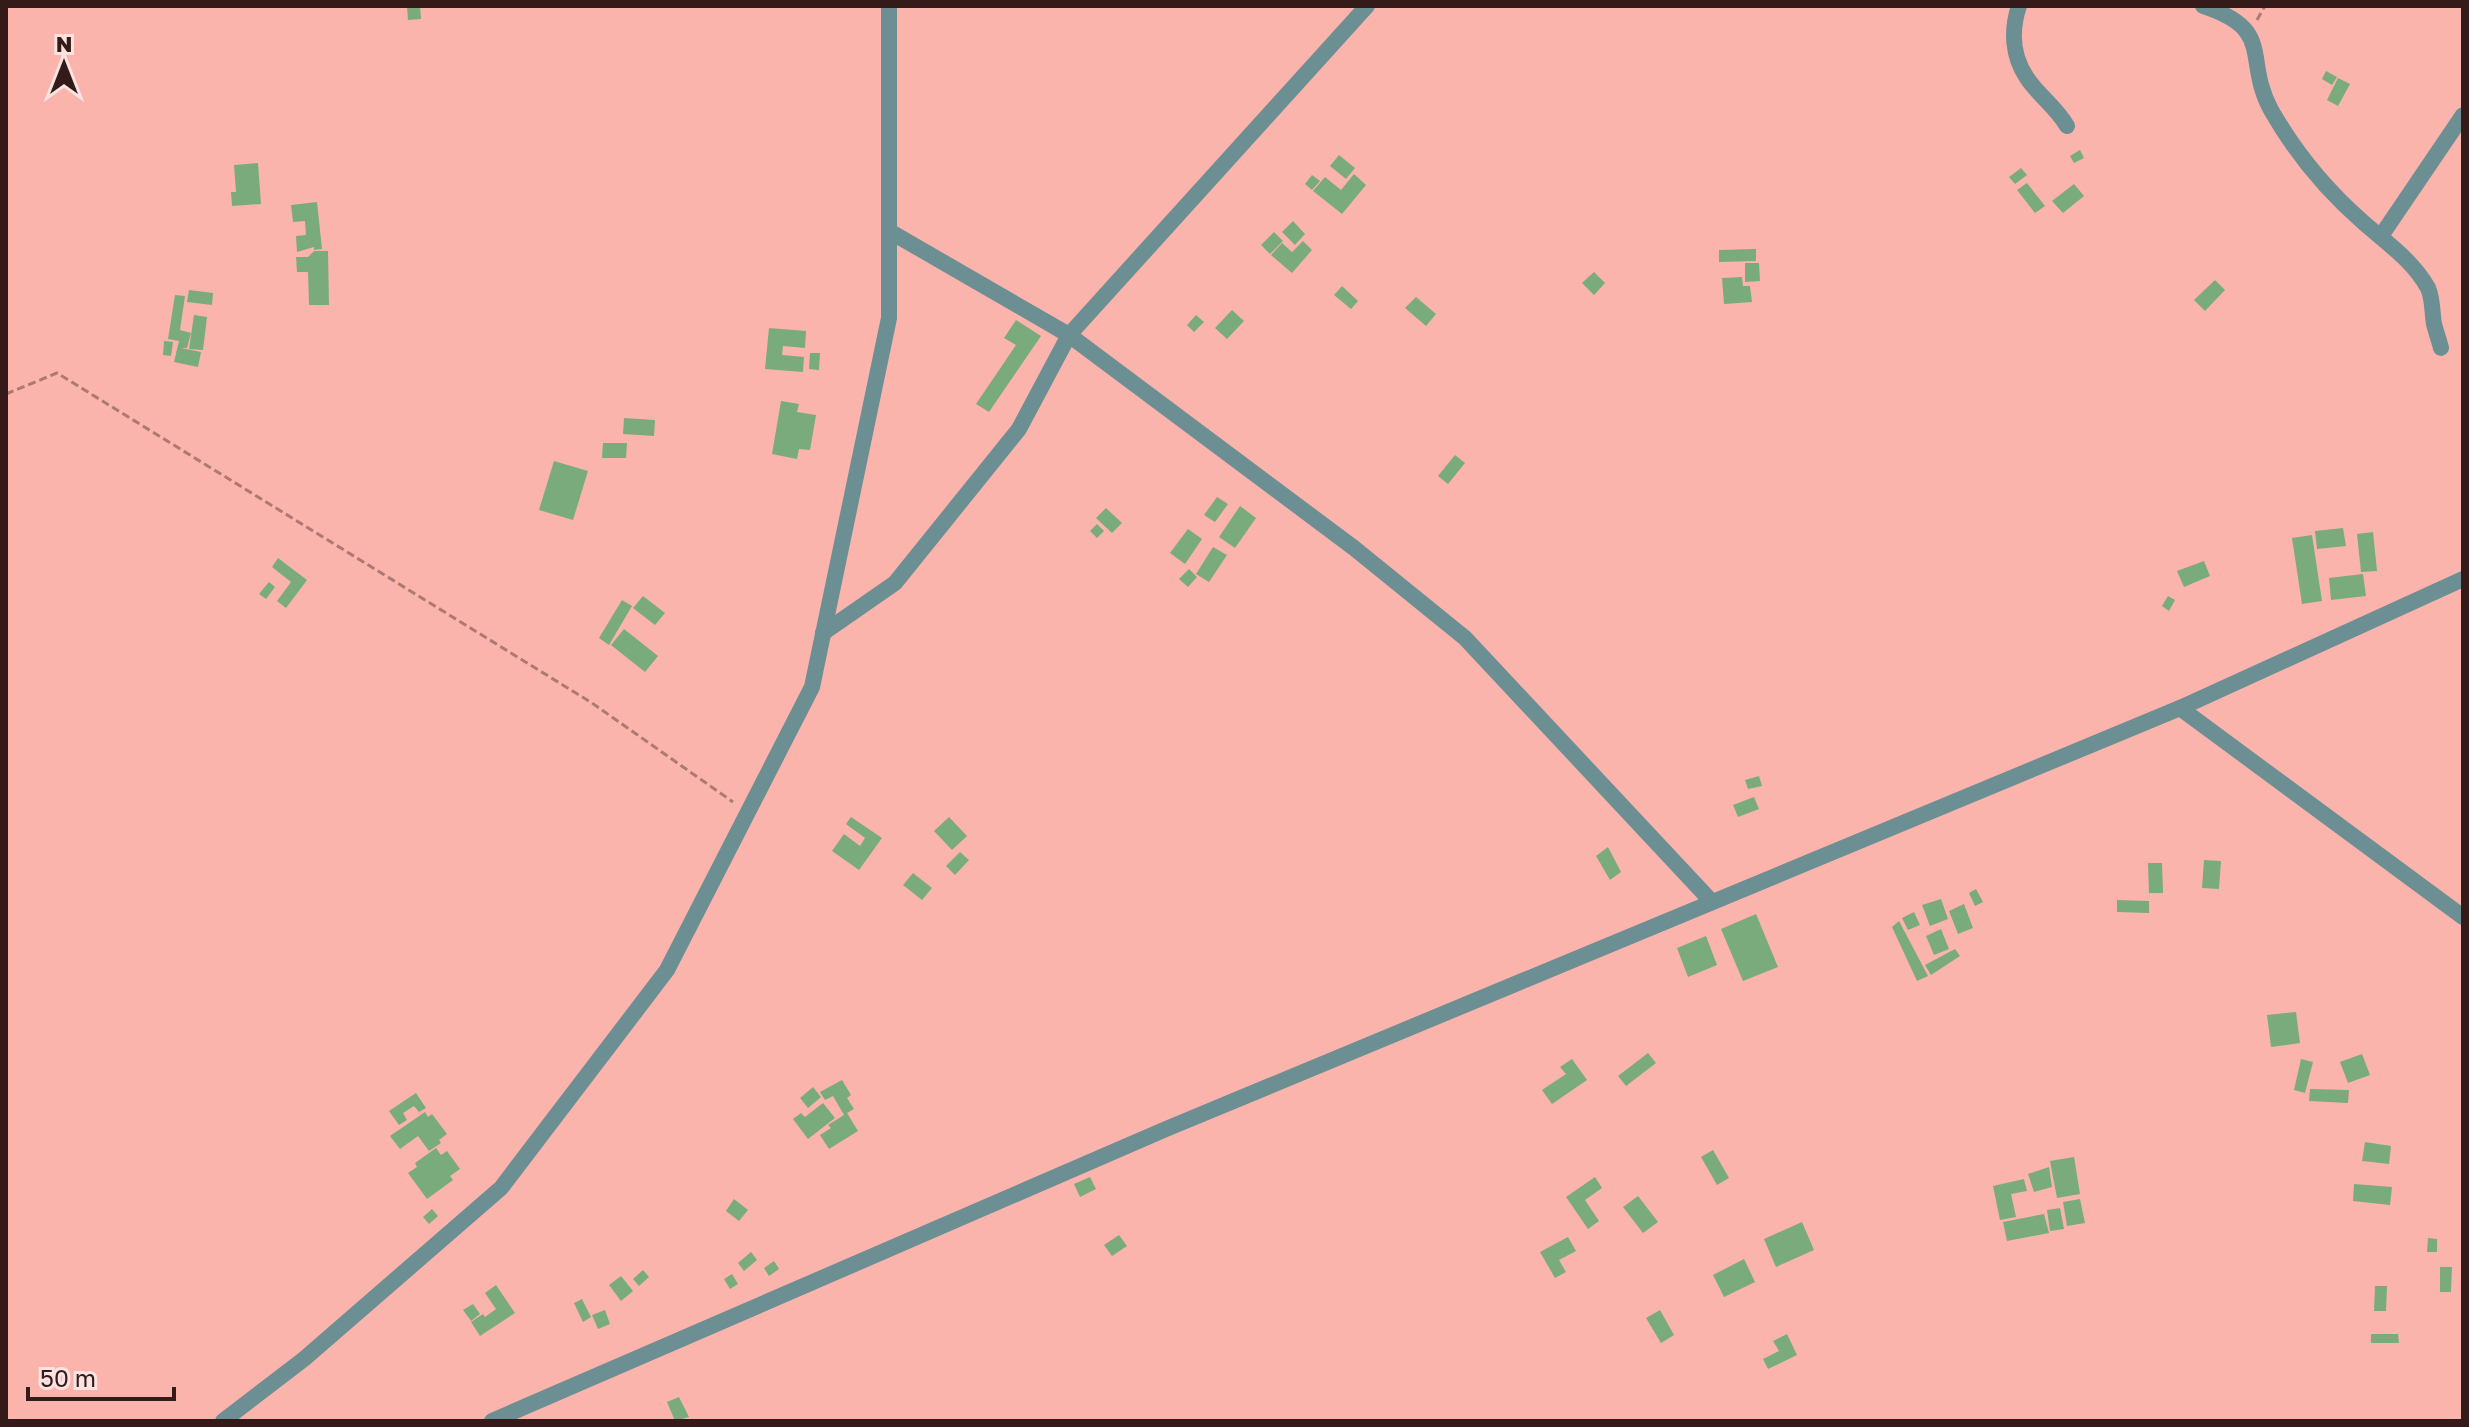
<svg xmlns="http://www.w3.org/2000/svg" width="2469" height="1427" viewBox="0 0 2469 1427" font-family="'Golos Text',sans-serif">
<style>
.building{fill:#79ab7d}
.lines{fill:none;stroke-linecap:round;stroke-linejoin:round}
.path{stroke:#af7973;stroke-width:3;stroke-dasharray:8 4;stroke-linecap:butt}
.minor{stroke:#6c8f94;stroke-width:16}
</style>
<rect width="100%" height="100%" fill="#fbb4ac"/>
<g class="building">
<polygon points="407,6 420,6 421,19 408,20"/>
<polygon points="2326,71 2337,77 2332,85 2322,79"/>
<polygon points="2338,78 2350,84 2338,106 2327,100"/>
<polygon points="2080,150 2084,158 2074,163 2070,156"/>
<polygon points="1339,155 1355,168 1346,179 1330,166"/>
<polygon points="258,163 261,204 232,206 231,192 236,192 234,165"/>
<polygon points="2021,168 2027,175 2015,184 2009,177"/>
<polygon points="1354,174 1366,185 1342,214 1313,191 1325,177 1341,190"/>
<polygon points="1312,175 1320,181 1312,190 1305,184"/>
<polygon points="2027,183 2045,206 2035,213 2017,190"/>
<polygon points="2074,184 2084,196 2063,213 2052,201"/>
<polygon points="317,202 322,249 314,250 314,247 297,252 296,236 306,235 305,221 293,222 291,205"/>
<polygon points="1293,221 1305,234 1295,245 1282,232"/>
<polygon points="1274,232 1283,241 1270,254 1261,245"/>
<polygon points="1303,241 1312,250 1292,273 1271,255 1282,243 1292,252"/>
<polygon points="1756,249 1756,261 1719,262 1719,250"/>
<polygon points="314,251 328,251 329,305 309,305 308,272 297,272 296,257 308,257"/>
<polygon points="1745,263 1759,263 1760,281 1745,282"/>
<polygon points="1594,272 1605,283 1594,295 1582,283"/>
<polygon points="1742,277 1743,286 1750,286 1752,302 1724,304 1722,278"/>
<polygon points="2215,280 2225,290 2205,311 2194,300"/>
<polygon points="1342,286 1358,301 1351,309 1334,295"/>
<polygon points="189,290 213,293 212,305 187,302"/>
<polygon points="175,295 185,296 180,330 191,333 187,348 181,348 201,352 198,367 174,362 179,341 168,339"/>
<polygon points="1416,297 1436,314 1426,326 1405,308"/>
<polygon points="1232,310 1244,321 1227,339 1215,328"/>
<polygon points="194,315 207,317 203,350 189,349"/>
<polygon points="1196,315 1204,322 1194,332 1187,325"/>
<polygon points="1016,320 1041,336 989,412 976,404 1016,345 1004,338"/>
<polygon points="769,328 806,331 805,348 783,346 782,355 804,357 803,372 765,369"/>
<polygon points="164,341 173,342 171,356 163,355"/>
<polygon points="810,353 820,353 819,370 809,369"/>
<polygon points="781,401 799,404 797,412 816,415 810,450 799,449 797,459 772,454"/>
<polygon points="624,418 655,420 654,436 623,434"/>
<polygon points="603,443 627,443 626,458 602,458"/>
<polygon points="1455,455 1465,463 1448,484 1438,476"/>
<polygon points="554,461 588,471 573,520 539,510"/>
<polygon points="1217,497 1228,504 1215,522 1204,515"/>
<polygon points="1240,506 1256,518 1235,548 1219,537"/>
<polygon points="1106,508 1122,523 1112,533 1096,518"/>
<polygon points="1097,524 1104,531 1097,538 1090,531"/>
<polygon points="2343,528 2346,546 2317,549 2315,531"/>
<polygon points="1188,529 1202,539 1185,564 1170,553"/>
<polygon points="2373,532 2377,571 2361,572 2357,534"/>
<polygon points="2312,535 2322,601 2302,604 2292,538"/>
<polygon points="1213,547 1227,555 1209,582 1196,574"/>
<polygon points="278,558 307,580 286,608 277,601 291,582 272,567"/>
<polygon points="2204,561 2210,576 2184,587 2177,571"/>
<polygon points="1189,569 1197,577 1188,587 1179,579"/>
<polygon points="2363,574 2366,596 2331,600 2329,578"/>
<polygon points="269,582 275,587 266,599 259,594"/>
<polygon points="643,596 665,613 655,625 633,608"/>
<polygon points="2168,596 2175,600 2169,611 2162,606"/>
<polygon points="622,600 632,606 609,645 599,638"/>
<polygon points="624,629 658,656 645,672 611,645"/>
<polygon points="1759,776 1762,786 1748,789 1745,780"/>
<polygon points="1754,797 1759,809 1738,817 1733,805"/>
<polygon points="851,817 882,838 859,870 832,851 844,834 860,846 865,838 846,824"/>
<polygon points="949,817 967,836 952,850 934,831"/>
<polygon points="1608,847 1621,872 1610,880 1596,856"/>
<polygon points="960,852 969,860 955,875 946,866"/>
<polygon points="2204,860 2221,861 2219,889 2202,888"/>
<polygon points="2148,863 2162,863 2163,893 2149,893"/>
<polygon points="913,873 932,888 922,900 903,885"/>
<polygon points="1976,889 1983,902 1975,906 1969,893"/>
<polygon points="1941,899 1948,919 1930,926 1922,905"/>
<polygon points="2117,900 2149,901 2149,913 2117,912"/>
<polygon points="1964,904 1973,928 1958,934 1949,911"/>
<polygon points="1914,912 1920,925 1908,930 1902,918"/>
<polygon points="1756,914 1778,967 1743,981 1721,929"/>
<polygon points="1899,921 1928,976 1917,981 1892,927"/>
<polygon points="1941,929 1949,949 1934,955 1926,936"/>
<polygon points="1706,936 1717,965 1688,977 1677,948"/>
<polygon points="1955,949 1960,956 1931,975 1925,965"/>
<polygon points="2296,1012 2300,1043 2271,1047 2267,1015"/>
<polygon points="1648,1053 1656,1063 1626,1086 1618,1076"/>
<polygon points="2362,1054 2370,1075 2348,1083 2340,1062"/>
<polygon points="1572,1059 1587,1080 1552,1104 1542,1090 1566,1074 1560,1067"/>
<polygon points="2301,1059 2313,1062 2305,1093 2294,1090"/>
<polygon points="842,1080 851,1095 847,1098 854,1109 847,1113 858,1131 829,1149 820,1135 831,1128 828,1125 844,1115 833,1096 825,1100 820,1092"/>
<polygon points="813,1087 821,1097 808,1108 800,1098"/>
<polygon points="2310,1089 2349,1090 2348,1103 2309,1101"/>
<polygon points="416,1093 426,1108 419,1112 414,1106 403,1113 407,1120 399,1125 389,1111"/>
<polygon points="823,1103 835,1118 808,1139 793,1119 801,1113 805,1117"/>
<polygon points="425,1112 428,1117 432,1114 447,1134 439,1140 441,1143 429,1151 418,1136 400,1149 390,1136"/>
<polygon points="2365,1142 2391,1146 2389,1164 2362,1161"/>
<polygon points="436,1148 441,1155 447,1151 460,1169 450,1176 453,1180 427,1199 408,1173 417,1167 415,1163"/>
<polygon points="1713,1150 1729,1178 1717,1185 1701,1157"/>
<polygon points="2074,1157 2080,1194 2057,1198 2050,1161"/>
<polygon points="2049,1167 2052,1187 2034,1192 2028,1174"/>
<polygon points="1090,1177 1096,1189 1080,1197 1074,1184"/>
<polygon points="1595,1177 1602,1188 1585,1200 1599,1221 1588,1229 1566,1197"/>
<polygon points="2024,1179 2027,1191 2011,1194 2016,1217 2000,1220 1993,1186"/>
<polygon points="2354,1184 2392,1187 2390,1205 2353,1201"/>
<polygon points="1638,1196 1658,1222 1643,1233 1623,1207"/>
<polygon points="734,1199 748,1210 739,1221 726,1211"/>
<polygon points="2080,1199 2085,1223 2067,1226 2063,1202"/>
<polygon points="2060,1208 2064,1229 2050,1231 2047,1210"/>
<polygon points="432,1209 438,1216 429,1224 423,1217"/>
<polygon points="2044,1214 2049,1233 2007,1241 2003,1222"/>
<polygon points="1802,1222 1814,1250 1776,1267 1764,1239"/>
<polygon points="1119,1235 1127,1246 1112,1256 1104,1245"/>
<polygon points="1568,1237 1576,1251 1559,1260 1566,1272 1555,1278 1540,1252"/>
<polygon points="2428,1238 2437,1239 2437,1252 2427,1252"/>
<polygon points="751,1252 757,1260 744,1271 738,1263"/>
<polygon points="1744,1259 1755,1282 1724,1297 1713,1275"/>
<polygon points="774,1261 779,1269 769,1276 764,1268"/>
<polygon points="2440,1267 2452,1267 2451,1292 2440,1292"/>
<polygon points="643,1270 649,1277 639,1286 633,1279"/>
<polygon points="732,1274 738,1284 730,1289 724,1279"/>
<polygon points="621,1276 633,1291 621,1301 609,1285"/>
<polygon points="496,1285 515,1313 480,1336 471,1322 483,1314 485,1317 496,1309 485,1293"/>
<polygon points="2375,1286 2387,1286 2386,1311 2374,1311"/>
<polygon points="582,1299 591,1317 583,1322 574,1303"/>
<polygon points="473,1304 480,1314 471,1321 463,1310"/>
<polygon points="605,1310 610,1324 598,1329 592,1315"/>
<polygon points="1660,1310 1674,1335 1661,1343 1646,1318"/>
<polygon points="1787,1334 1797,1355 1768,1369 1763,1359 1779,1351 1773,1341"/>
<polygon points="2371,1334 2398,1334 2399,1343 2371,1343"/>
<polygon points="679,1397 689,1417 675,1421 667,1402"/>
</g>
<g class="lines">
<g class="path">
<polyline points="2257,20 2265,6"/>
<polyline points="6,394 57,373 592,703 733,802"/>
</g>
<g class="minor">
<path d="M2019,6C2011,30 2012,56 2027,78C2039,96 2056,107 2067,126"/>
<path d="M2203,6C2276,30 2243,58 2271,110C2295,152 2327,191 2364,223C2387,243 2413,261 2428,288C2433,299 2432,313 2434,324C2436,332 2439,340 2441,348"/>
<polyline points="889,231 1069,335 1354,548 1465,638 1712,902"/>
<polyline points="2381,236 2463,115"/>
<polyline points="823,633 895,583 1019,429 1069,335 1367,6"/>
<polyline points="2180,708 2463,917"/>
<polyline points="223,1421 304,1359 501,1188 667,970 812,687 889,318 889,6"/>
<polyline points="492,1421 1166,1129 2180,708 2463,579"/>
</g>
</g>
<rect width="2469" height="1427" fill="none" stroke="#341a18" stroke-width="16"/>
<g transform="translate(64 64)" stroke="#fae3e0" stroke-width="6" paint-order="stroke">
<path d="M0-6L14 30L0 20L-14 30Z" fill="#341a18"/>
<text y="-12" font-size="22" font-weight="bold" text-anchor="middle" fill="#341a18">N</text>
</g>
<path d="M28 1387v12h146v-12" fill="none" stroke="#341a18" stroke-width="4"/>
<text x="40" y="1387" font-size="24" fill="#341a18" stroke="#fae3e0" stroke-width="6" paint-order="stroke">50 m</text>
</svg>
